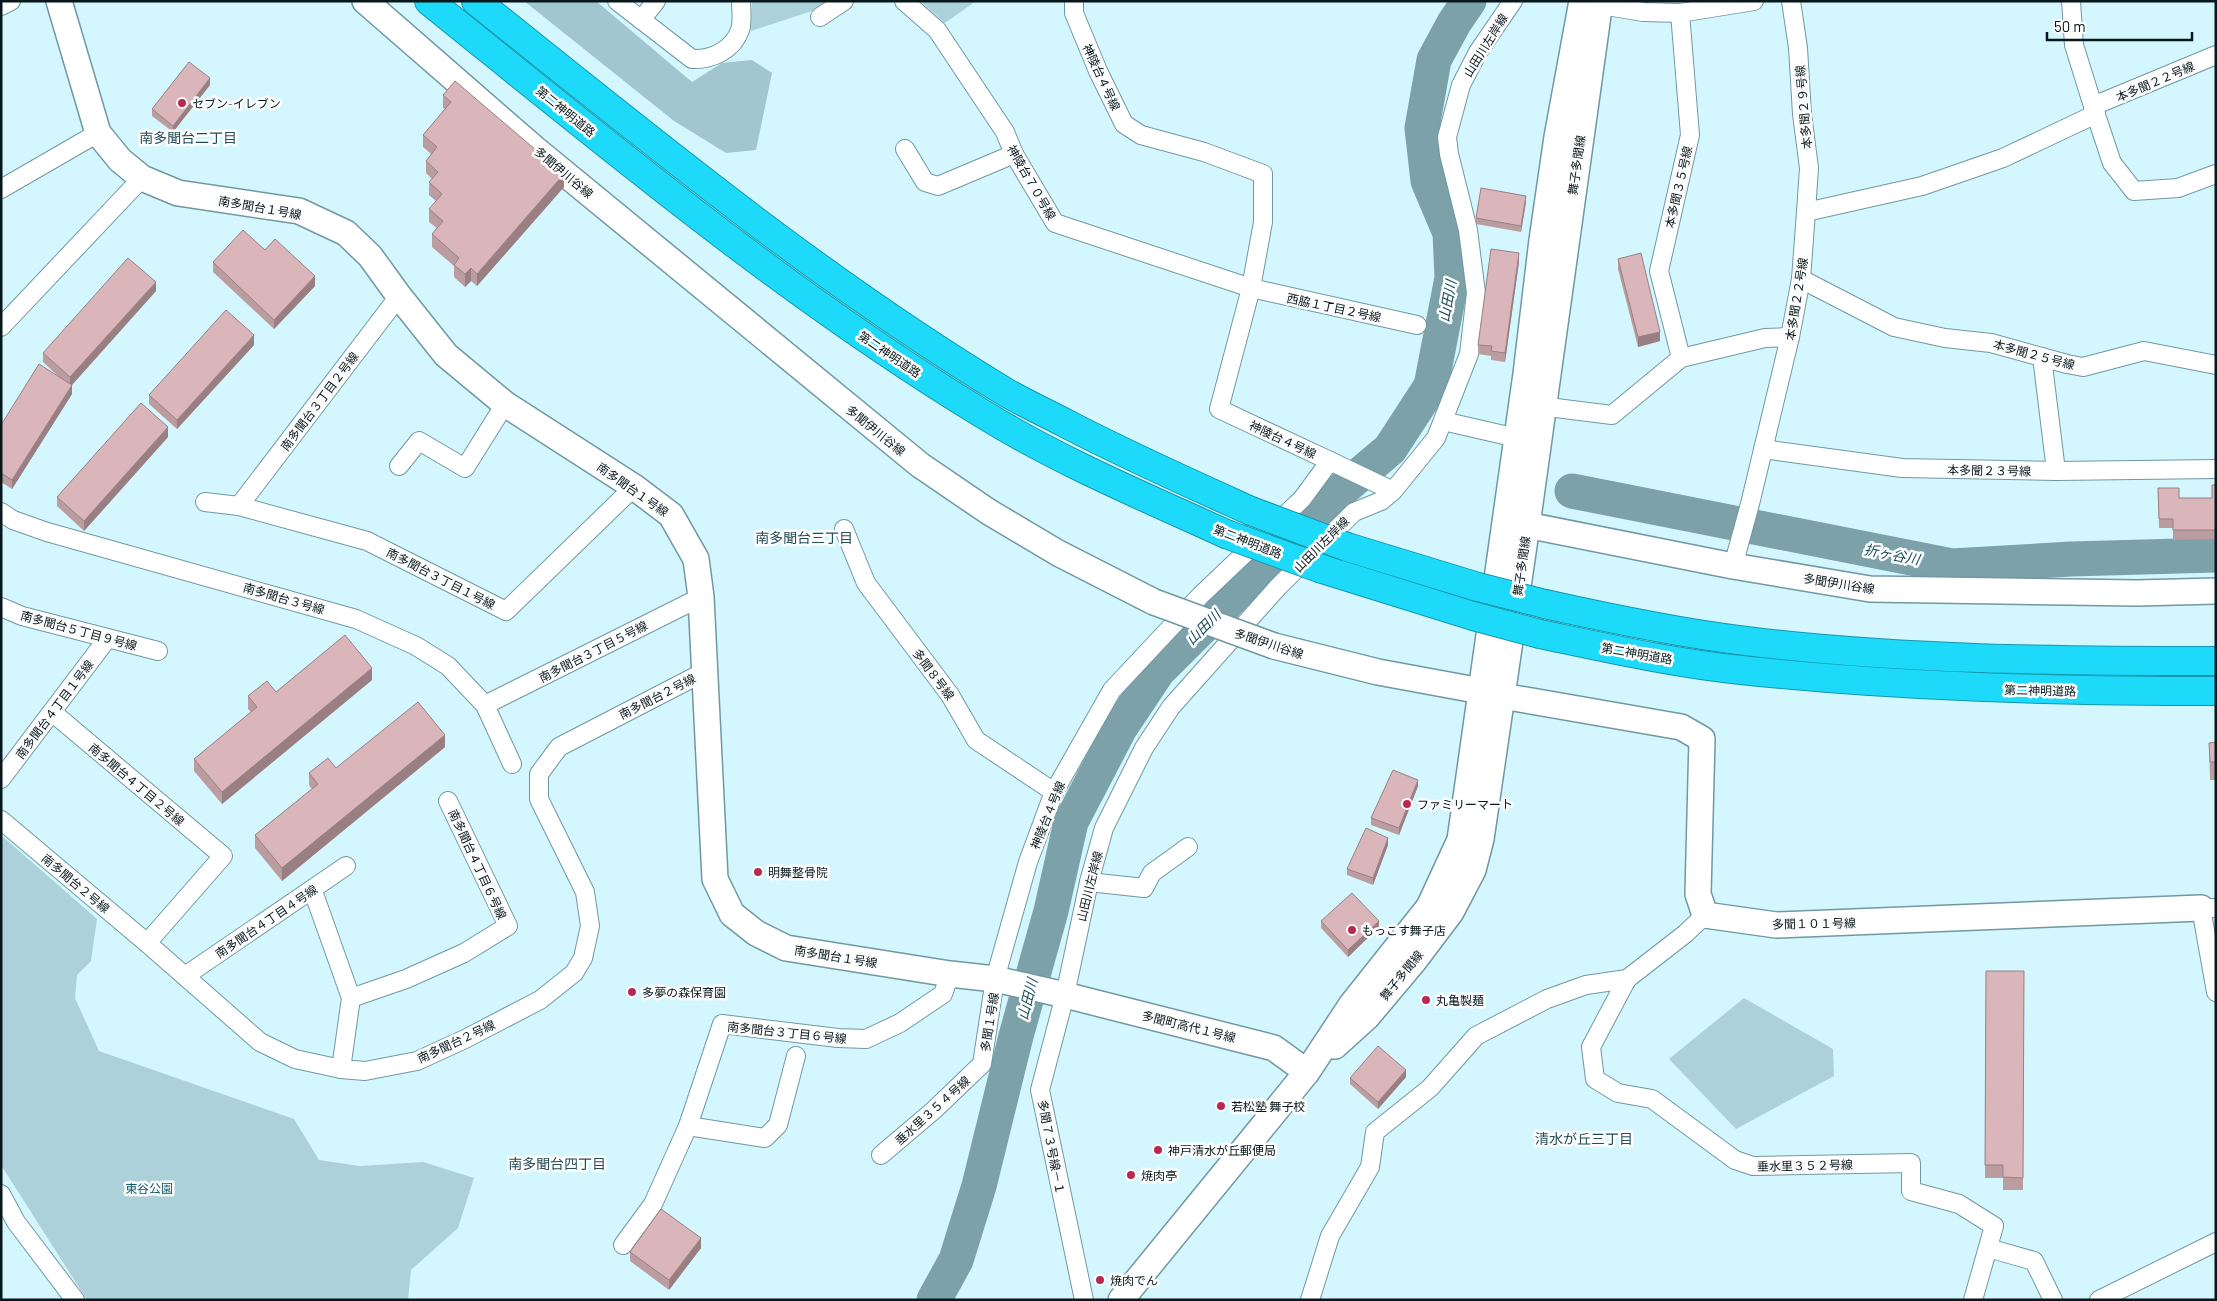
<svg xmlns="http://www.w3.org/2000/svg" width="2217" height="1301" viewBox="0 0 2217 1301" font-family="Barlow,'Noto Sans JP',sans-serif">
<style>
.green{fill:#acd1da}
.forest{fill:#a1c6cf}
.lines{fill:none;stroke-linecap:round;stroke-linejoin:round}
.river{stroke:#7ca1a9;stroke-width:35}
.street-casing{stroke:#7098a2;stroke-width:20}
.secondary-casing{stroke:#7098a2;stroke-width:28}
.highway-casing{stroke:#1596ac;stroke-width:30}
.street{stroke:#fff;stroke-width:18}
.secondary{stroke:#fff;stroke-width:25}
.highway{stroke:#1ddafa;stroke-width:28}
.secondary-bridge-casing{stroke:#7098a2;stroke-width:28;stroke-linecap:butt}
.highway-bridge-casing{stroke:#1596ac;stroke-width:30;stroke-linecap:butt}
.secondary-bridge{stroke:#fff;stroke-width:25}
.highway-bridge{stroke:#1ddafa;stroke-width:28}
.wall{fill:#bb9da0}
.shaded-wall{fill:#997f82}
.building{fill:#dab6ba;stroke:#997f82}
.poi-dot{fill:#b82851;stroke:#fdfdfd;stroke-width:2}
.labels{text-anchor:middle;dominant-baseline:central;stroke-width:5;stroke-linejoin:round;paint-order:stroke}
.street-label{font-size:12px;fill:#07171b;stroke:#fdfdfd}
.poi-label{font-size:12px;fill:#07171b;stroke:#fdfdfd;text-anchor:start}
.park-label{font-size:12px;fill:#0c5a68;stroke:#fdfdfd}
.neighbourhood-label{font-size:14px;fill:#264e56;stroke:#fdfdfd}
.water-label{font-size:14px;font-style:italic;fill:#164b56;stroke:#fdfdfd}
</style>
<rect width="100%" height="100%" fill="#d4f7ff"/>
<g class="green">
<polygon points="752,1 827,1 812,11 751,31"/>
<polygon points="920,1 976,1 945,23"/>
<polygon points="1,835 97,919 91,961 77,975 75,998 99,1051 294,1119 319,1160 360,1166 423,1162 474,1178 458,1228 411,1270 408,1300 87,1300 1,1165"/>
<polygon points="1744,998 1833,1049 1834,1076 1736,1129 1669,1059"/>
</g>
<polygon class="forest" points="524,1 596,1 692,82 722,63 752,60 772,73 756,150 726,153 674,121"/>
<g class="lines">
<g class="river">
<polyline points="1572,491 1952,566 2071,559 2216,555"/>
<polyline points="934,1300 956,1260 979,1186 1016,1036 1051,911 1071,822 1120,728 1158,671 1332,498 1390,449 1431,386 1452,278 1450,233 1428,181 1422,128 1434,60 1454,23 1469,1"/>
</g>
<g class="street-casing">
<g id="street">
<path d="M617,1L692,59C712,60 733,50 740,30C743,22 741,9 741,1"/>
<polyline points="904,1 937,30 1005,132 1014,154 1055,223 1251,288 1417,325"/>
<polyline points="1791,1 1798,48 1802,114 1809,168 1806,212"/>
<polyline points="2071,1 2074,45 2093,106 2112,163 2134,191 2178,188 2216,174"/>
<polyline points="1589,3 1643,12 1680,13 1754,1"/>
<polyline points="1,6 11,1"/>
<polyline points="1680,13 1690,135 1659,271 1681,358"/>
<polyline points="820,17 844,1"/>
<polyline points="641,20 656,1"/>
<polyline points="2093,106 2216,55"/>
<polyline points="905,149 925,182 938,186 1014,154"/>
<polyline points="1,189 98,133"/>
<polyline points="1801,279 1894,327 1945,338 1991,343 2067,364 2083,367 2144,351 2216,365"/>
<polyline points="1,327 142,178"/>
<polyline points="2042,357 2056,471"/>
<polyline points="1532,405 1612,415 1681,358 1765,338 1790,337"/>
<polyline points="1443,421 1517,438"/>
<polyline points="1763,449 1902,468 2056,471 2216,469"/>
<polyline points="1330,461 1393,491"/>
<polyline points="399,466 419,441 465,468 505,404"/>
<polyline points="205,502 239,506 367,541 506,611 634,487"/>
<polyline points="239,506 399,296"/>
<polyline points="1,512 13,520 47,532 356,619 416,646 448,666 485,705 512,764"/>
<polyline points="844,529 866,583 950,695 976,740 1054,792"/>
<polyline points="1733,566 1750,504 1790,337 1801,279 1806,212 1922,186 2003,158 2096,114"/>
<polyline points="1,607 22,616 158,651"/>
<polyline points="485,705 701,597"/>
<polyline points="52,712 223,856 147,943"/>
<polyline points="1,779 107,639"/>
<polyline points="1,820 147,943 260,1042 295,1059 341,1069 365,1071 417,1061 465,1039 540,1000 574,973 583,958 590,926 585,892 539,799 539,774 559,747 704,672"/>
<polyline points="1089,882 1144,888 1152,873 1188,847"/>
<polyline points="313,891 351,998 341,1069"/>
<polyline points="2216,908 2201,908 2216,992"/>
<polyline points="185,976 346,866"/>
<polyline points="1627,979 1591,1047 1595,1079 1618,1093 1652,1099 1735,1160 1753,1166 1911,1163 1911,1191 1959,1204 1994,1226 1973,1300"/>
<polyline points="351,998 406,979 464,953 508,926 448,801"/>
<polyline points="688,1126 765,1138 778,1125 796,1056"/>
<polyline points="881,1155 934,1110 982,1064 995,979 1028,862 1054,792 1112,690 1200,596 1302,499 1330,461 1219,409 1251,288 1263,222 1263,174 1204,152 1141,135 1124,124 1098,71 1074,13 1074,1"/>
<polyline points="1,1194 16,1222 75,1300"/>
<polyline points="623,1245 653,1204 688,1126 722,1024 838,1038 866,1039 900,1023 943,994 950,974"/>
<polyline points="1988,1248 2034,1261 2053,1300"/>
<polyline points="1084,1300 1040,1090 1065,995 1089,882 1104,828 1144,748 1171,707 1278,587 1354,512 1381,501 1393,491 1436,438 1469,354 1476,293 1468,230 1449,154 1447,137 1461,85 1478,52 1513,1"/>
<polyline points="1310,1300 1330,1236 1370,1167 1375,1132 1430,1088 1476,1036 1547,999 1586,985 1627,979 1685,934 1705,915"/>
<polyline points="2099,1300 2216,1242"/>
</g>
</g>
<g class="secondary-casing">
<g id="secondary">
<polyline points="59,1 98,133 120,160 142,178 178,193 299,211 346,233 370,256 399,296 446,355 505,404 634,487 671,515 696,559 701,597 715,879 732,914 756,933 786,948 950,974 995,979 1065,995 1274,1048 1307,1072"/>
<polyline points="365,1 535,149 920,465 989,512 1058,553 1154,602"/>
<polyline points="1512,522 1733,566 1870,589 2137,593 2216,591"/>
<polyline points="1274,646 1378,672 1481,691"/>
<polyline points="1502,696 1681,727 1702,739 1698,894 1705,915 1776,925 2201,908"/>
<polyline points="1335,1046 1367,1017 1414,961 1451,912 1473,870 1481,839 1527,525 1600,1"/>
<polyline points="1121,1300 1307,1072 1352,1004 1429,907 1460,840 1526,374 1542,240 1557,137 1582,1"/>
</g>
</g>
<g class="highway-casing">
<g id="highway">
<path d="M429,1C608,145 786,294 983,414C1059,461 1145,497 1226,534"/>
<path d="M476,1C648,138 818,279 1007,393C1026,404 1046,413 1065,423C1126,455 1189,483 1251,511"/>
<polyline points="1347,547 1478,587"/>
<polyline points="1322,569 1473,616"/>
<path d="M1545,604C1612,619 1679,633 1746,641C1902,660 2059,661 2216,661"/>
<path d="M1540,634C1607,648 1673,663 1741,670C1899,687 2057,691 2216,691"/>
</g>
</g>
<use href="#street" class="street"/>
<use href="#secondary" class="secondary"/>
<use href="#highway" class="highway"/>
<g class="secondary-bridge-casing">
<polyline id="secondary-bridge" points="1154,602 1274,646"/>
</g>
<g class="highway-bridge-casing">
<g id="highway-bridge">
<polyline points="1251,511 1347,547"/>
<polyline points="1226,534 1322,569"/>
<polyline points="1478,587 1545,604"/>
<polyline points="1473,616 1540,634"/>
</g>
</g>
<use href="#secondary-bridge" class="secondary-bridge"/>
<use href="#highway-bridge" class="highway-bridge"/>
</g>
<g class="wall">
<polygon points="210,85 173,132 152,116 152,109"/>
<polygon points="443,95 564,187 477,286 471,281 465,287 454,277 454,266 432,247 432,234 437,228 429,222 429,209 436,201 429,195 429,182 432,179 426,173 426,161 431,154 423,147 423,135 445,109 443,108"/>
<polygon points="1526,202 1521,232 1476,224 1476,218"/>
<polygon points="265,250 315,286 274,329 213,272 213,262"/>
<polygon points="1618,259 1660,341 1638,347 1618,269"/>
<polygon points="1519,262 1505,362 1491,360 1491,356 1478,354 1478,345"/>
<polygon points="156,291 72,385 72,394 12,489 1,482 1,425 59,377 43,362 43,353"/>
<polygon points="254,345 177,429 149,404 149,395"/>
<polygon points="168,437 84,531 57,506 57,497"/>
<polygon points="2216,485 2216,539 2173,540 2173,528 2159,528 2158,488 2179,498 2212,498"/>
<polygon points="372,680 222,804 194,771 194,759 251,712 248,709 248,696 276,692"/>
<polygon points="2216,742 2216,780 2210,780 2209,743"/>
<polygon points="445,747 282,881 255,848 255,835 312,789 309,785 309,773 336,768"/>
<polygon points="1418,786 1399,835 1371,825 1371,818"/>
<polygon points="1388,845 1373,885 1347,875 1347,869"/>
<polygon points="1321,921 1379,927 1348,957 1321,928"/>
<polygon points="1986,971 2024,971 2023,1190 2003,1190 2003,1178 1985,1178"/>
<polygon points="1406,1077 1378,1109 1350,1084 1350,1078"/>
<polygon points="701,1248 669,1290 630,1261 630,1252"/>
</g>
<g class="shaded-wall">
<polygon points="210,78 210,85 173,132 173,126"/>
<polygon points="564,174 564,187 477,286 477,274"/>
<polygon points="1526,196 1526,202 1521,232 1521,226"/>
<polygon points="1519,253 1519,262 1505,362 1505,353"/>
<polygon points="471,268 471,281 465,287 465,274"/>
<polygon points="315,276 315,286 274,329 274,320"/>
<polygon points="156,282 156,291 70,387 70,377"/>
<polygon points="1660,332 1660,341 1638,347 1638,337"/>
<polygon points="254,335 254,345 177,429 177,420"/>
<polygon points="72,385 72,394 12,489 12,480"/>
<polygon points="168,427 168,437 84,531 84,521"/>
<polygon points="372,668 372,680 222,804 222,792"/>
<polygon points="445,735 445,747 282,881 282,868"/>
<polygon points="1418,780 1418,786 1399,835 1399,828"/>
<polygon points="1388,838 1388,845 1373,885 1373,878"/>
<polygon points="1379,921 1379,927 1348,957 1348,950"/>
<polygon points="1406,1070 1406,1077 1378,1109 1378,1102"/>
<polygon points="701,1238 701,1248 669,1290 669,1280"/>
</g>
<g class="building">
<polygon points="189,62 210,78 173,126 152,109"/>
<polygon points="455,81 564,174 477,274 471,268 465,274 454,265 459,258 432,234 443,221 429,209 442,194 429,182 438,172 426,161 437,147 423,135 451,102 443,95"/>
<polygon points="1481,188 1526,196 1521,226 1476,218"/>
<polygon points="243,230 265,250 275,239 315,276 274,320 213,262"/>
<polygon points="1491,249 1519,253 1505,353 1491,351 1492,346 1478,345"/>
<polygon points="1641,253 1660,332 1638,337 1618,259"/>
<polygon points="128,258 156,282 70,377 43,353"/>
<polygon points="226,310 254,335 177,420 149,395"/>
<polygon points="39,364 72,385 12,480 1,473 1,425"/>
<polygon points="141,403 168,427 84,521 57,497"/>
<polygon points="2212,485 2216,485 2216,530 2173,530 2173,519 2159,519 2158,488 2179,488 2179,498 2212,498"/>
<polygon points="345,635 372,668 222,792 194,759 257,707 248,696 267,681 276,692"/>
<polygon points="418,702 445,735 282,868 255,835 318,784 309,773 328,758 336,768"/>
<polygon points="2216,742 2216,762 2210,762 2209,743"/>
<polygon points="1393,770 1418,780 1399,828 1371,818"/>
<polygon points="1366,828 1388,838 1373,878 1347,869"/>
<polygon points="1352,893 1379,921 1348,950 1321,921"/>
<polygon points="1986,971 2024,971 2023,1178 2003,1177 2003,1165 1985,1165"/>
<polygon points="1378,1046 1406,1070 1378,1102 1350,1078"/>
<polygon points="661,1209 701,1238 669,1280 630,1252"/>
</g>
<g class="poi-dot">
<circle cx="182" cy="103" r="5"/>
<circle cx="1407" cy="804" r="5"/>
<circle cx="758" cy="872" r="5"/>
<circle cx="1352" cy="930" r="5"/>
<circle cx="632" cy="992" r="5"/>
<circle cx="1426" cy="1000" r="5"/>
<circle cx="1221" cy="1106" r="5"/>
<circle cx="1158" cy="1150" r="5"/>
<circle cx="1131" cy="1175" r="5"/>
<circle cx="1100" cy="1280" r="5"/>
</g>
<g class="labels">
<g class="street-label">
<text transform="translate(1485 45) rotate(-58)">山田川左岸線</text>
<text transform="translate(1102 77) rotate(65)">神陵台４号線</text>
<text transform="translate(2155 81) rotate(-23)">本多聞２２号線</text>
<text transform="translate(1803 107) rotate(-95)">本多聞２９号線</text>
<text transform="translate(566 111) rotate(39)">第二神明道路</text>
<text transform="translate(1576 165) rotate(-82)">舞子多聞線</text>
<text transform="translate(564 172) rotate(40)">多聞伊川谷線</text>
<text transform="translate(1032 182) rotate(60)">神陵台７０号線</text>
<text transform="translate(1678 187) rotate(-77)">本多聞３５号線</text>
<text transform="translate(260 207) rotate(10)">南多聞台１号線</text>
<text transform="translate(1796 299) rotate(-81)">本多聞２２号線</text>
<text transform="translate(1334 307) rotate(12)">西脇１丁目２号線</text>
<text transform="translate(890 354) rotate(34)">第二神明道路</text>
<text transform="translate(2034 354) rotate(15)">本多聞２５号線</text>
<text transform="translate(319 401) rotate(-53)">南多聞台３丁目２号線</text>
<text transform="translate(876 430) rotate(39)">多聞伊川谷線</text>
<text transform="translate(1283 439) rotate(25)">神陵台４号線</text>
<text transform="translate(1989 470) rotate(1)">本多聞２３号線</text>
<text transform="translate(633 489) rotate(35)">南多聞台１号線</text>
<text transform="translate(1248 541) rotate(21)">第二神明道路</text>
<text transform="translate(1321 544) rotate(-45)">山田川左岸線</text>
<text transform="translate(1521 566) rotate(-82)">舞子多聞線</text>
<text transform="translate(441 578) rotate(27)">南多聞台３丁目１号線</text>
<text transform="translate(1839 583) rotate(9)">多聞伊川谷線</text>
<text transform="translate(284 598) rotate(16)">南多聞台３号線</text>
<text transform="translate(79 630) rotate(15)">南多聞台５丁目９号線</text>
<text transform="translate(1269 643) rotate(18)">多聞伊川谷線</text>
<text transform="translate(593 651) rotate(-27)">南多聞台３丁目５号線</text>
<text transform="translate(1637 653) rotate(10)">第二神明道路</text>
<text transform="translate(934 674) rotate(53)">多聞８号線</text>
<text transform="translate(2040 690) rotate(1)">第二神明道路</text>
<text transform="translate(657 696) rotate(-27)">南多聞台２号線</text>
<text transform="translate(54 709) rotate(-53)">南多聞台４丁目１号線</text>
<text transform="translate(137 784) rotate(40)">南多聞台４丁目２号線</text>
<text transform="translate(1047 815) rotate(-68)">神陵台４号線</text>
<text transform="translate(478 864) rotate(65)">南多聞台４丁目６号線</text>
<text transform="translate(76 883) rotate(40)">南多聞台２号線</text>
<text transform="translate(1089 886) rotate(-76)">山田川左岸線</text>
<text transform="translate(266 921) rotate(-34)">南多聞台４丁目４号線</text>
<text transform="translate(1814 923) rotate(-1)">多聞１０１号線</text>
<text transform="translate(836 956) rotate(9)">南多聞台１号線</text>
<text transform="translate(1401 975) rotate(-51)">舞子多聞線</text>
<text transform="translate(989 1022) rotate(-81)">多聞１号線</text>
<text transform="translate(1189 1026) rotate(14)">多聞町高代１号線</text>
<text transform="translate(787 1032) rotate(6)">南多聞台３丁目６号線</text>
<text transform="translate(456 1041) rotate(-25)">南多聞台２号線</text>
<text transform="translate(932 1110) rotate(-42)">垂水里３５４号線</text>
<text transform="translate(1052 1147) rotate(79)">多聞７３号線－１</text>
<text transform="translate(1805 1165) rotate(-1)">垂水里３５２号線</text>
</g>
<g class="poi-label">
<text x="192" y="103">セブン-イレブン</text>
<text x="1417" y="804">ファミリーマート</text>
<text x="768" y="872">明舞整骨院</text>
<text x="1362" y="930">もっこす舞子店</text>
<text x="642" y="992">多夢の森保育園</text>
<text x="1436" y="1000">丸亀製麺</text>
<text x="1231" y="1106">若松塾 舞子校</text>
<text x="1168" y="1150">神戸清水が丘郵便局</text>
<text x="1141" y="1175">焼肉亭</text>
<text x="1110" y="1280">焼肉でん</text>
</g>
<g class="park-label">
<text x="149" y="1188">東谷公園</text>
</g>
<g class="neighbourhood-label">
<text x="188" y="137">南多聞台二丁目</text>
<text x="804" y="537">南多聞台三丁目</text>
<text x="1584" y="1138">清水が丘三丁目</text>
<text x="557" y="1163">南多聞台四丁目</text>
</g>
<g class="water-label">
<text transform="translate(1447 301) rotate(-80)">山田川</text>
<text transform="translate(1892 554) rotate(11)">折ヶ谷川</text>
<text transform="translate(1203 627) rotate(-45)">山田川</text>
<text transform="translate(1027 999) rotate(-76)">山田川</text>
</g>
</g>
<rect width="2217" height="1301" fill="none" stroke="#07171b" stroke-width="5"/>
<path d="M2047 32v8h145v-8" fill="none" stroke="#07171b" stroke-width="2.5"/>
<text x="2054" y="32" font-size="15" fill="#07171b" stroke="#fdfdfd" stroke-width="4" paint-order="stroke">50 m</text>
</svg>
